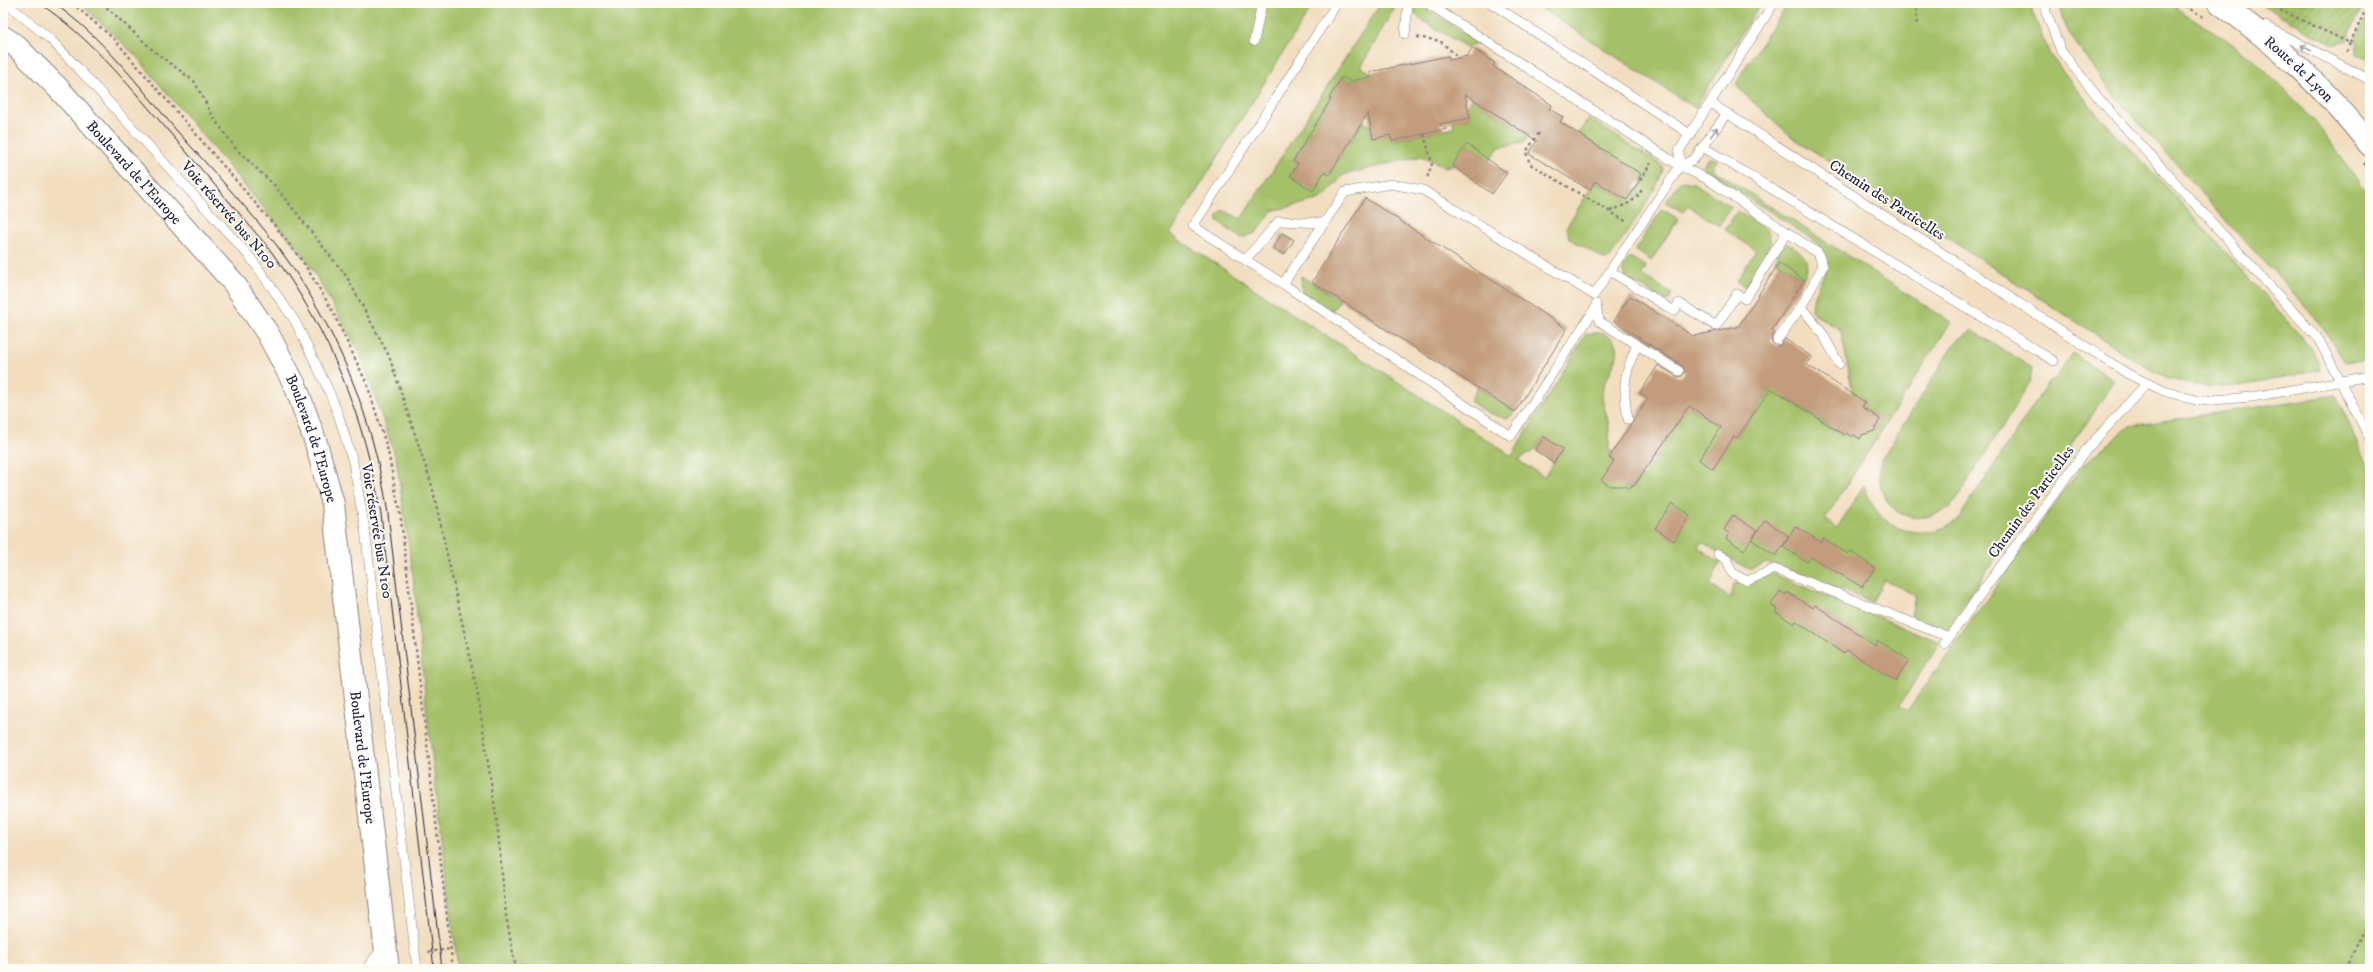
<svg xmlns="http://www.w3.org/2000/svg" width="2373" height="972" viewBox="0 0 2373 972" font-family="'IM FELL DW Pica',serif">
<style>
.grass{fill:#a4c067;stroke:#637151;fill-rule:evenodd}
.garden{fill:url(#garden-furrows);stroke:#637151}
.building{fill:#c29c7b}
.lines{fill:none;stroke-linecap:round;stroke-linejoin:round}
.service-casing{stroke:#8a807d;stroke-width:10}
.tertiary-casing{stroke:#8a807d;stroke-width:24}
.secondary-casing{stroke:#8a807d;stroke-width:24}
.path{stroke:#8a807d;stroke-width:2.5;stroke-dasharray:3 3;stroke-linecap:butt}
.service{stroke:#fff;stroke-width:9}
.tertiary{stroke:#fff;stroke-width:22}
.secondary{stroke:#fff;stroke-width:22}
.tram{stroke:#22223b;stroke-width:1}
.oneway{stroke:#9c9ca7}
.labels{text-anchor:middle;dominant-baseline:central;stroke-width:4;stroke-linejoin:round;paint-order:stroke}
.street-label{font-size:15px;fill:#22223b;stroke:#fdfcf7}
</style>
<defs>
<pattern id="garden-furrows" width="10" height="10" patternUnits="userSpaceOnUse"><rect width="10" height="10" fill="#a4c067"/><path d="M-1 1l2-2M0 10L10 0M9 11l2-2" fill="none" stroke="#859c56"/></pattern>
</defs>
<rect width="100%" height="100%" fill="#fdfcf7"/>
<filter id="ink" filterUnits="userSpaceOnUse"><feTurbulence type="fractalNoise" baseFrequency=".025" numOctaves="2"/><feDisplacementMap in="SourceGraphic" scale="8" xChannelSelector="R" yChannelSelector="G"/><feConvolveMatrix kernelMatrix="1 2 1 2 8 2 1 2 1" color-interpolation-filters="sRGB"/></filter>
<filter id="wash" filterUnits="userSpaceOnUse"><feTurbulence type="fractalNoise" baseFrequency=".012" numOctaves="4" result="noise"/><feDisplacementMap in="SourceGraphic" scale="16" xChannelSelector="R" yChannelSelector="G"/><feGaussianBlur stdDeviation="0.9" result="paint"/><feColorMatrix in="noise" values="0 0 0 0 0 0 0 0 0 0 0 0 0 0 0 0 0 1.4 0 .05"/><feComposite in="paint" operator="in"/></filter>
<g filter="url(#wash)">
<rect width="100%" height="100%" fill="#f2ddbf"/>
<g class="grass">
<path d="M80,3H1314L1170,234L1512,456L1586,334C1595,332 1602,332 1610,337C1631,351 1601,378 1602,395C1602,404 1607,413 1608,422C1610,431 1609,441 1609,450L1613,452L1609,458L1614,461L1620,484L1630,489L1632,485L1634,486L1640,477L1642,478L1680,419L1675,398L1737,438L1781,374L1784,397L1844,435L1846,433L1852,437L1853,434L1860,438L1865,430L1869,432L1875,430L1880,419L1862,407L1865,402L1853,395L1841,330L1817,316L1812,310C1812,280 1840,274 1815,241L1704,169V165L1707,159L1712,158L1717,160L1712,169L1951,322L1825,519L1837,528L1864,485C1876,529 1918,545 1957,521L2050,380L2053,382L2072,353L2115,380L1945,633L1911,617L1915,595L1884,580L1872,602L1778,566L1767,563L1748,569L1702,542L1698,547L1720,563L1710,585L1730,598L1733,584L1773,574L1940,642L1899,706L1907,711L2082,466L2130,426L2336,395L2370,472V969H458L427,714L413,575L396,458L360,353L307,260L135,55ZM1544,437L1563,449L1544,477L1518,460L1535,450Z"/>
<polygon points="1381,3 1397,3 1361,67 1370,72 1371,77 1349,81 1342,77 1329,98 1331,99 1293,161 1298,164 1290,176 1313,190 1324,172 1329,174 1363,122 1390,135 1392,141 1454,127 1453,121 1470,118 1468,105 1472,98 1524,133 1530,133 1524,143 1499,147 1490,160 1467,144 1452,165 1446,167 1422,156 1343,175 1327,194 1318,200 1272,211 1256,233 1241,238 1218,222 1218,216 1223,210 1241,219"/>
<polygon points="1533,3 1761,3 1695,108"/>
<path d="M1789,3H2032V11L2050,55L2097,114L2165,185L2311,348L2321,369C2273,379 2222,396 2174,380C2162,376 2151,369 2141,364L1792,137L1742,92L1737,83L1744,69Z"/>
<polygon points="2060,3 2168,3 2224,38 2253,59 2313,119 2370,197 2370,360 2345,362 2323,328 2282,280 2237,233 2112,93 2070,35 2062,18"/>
<polygon points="1416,5 1419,5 1482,43 1466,47 1420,19 1413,12"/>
<polygon points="2370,11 2370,61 2357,54 2356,38"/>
<path d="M1589,119L1663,166C1665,181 1620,242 1610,258L1604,259L1569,238L1567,226L1595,181L1627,200L1634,190L1637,192L1642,182L1638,179L1640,174L1578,133Z"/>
<polygon points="1683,181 1694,183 1731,207 1719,226 1687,205 1683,212 1666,202 1679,183"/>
<polygon points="1662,209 1678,219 1651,261 1635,250"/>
<polygon points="1737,211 1767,230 1771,241 1766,255 1745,287 1737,281 1756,250 1725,230"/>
<path d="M1787,243C1803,252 1813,261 1803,279L1775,260L1781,248Z"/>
<path d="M1630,257L1646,267L1642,275L1672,294L1669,300L1665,301L1625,277C1620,270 1625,264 1630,257Z"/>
<polygon points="1301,276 1340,300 1332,311 1302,292"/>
<path d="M1972,330L2032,368L2030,382L1956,500C1919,537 1870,512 1881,460L1949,352L1956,342Z"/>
<path d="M1477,388L1515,412L1509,418C1493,417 1482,410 1470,401Z"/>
</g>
<polygon class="garden" points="2259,3 2364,3 2347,40 2332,45"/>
<g id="blocks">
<g class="building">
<polygon points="1472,48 1495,63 1493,66 1552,105 1549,109 1563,117 1560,122 1641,174 1638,179 1640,180 1627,200 1595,181 1590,190 1529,154 1537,141 1465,94 1470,118 1439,124 1447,129 1392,141 1390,135 1373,139 1368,113 1329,175 1324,172 1313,191 1290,176 1298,164 1293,161 1331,99 1329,98 1342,77 1349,81 1371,77 1370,72 1448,56 1449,60 1467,56"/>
<polygon points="1467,144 1507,173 1492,194 1452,165"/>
<polygon points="1365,198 1567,329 1515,412 1312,282"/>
<polygon points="1282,233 1294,240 1284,255 1273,248"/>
<polygon points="1779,263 1804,280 1772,330 1775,332 1771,339 1772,343 1779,346 1785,339 1812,357 1806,364 1865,402 1862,407 1880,419 1874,431 1862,435 1860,439 1853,434 1852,437 1846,433 1844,435 1771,388 1737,438 1734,436 1713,469 1699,460 1721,427 1689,406 1634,486 1632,485 1630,489 1625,486 1610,486 1601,480 1614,461 1609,458 1648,398 1640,393 1658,365 1678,377 1682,376 1685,372 1682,366 1614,321 1630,296 1693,336 1738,327"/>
<polygon points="1544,437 1563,449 1553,463 1535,450"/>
<polygon points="1672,503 1690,515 1674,541 1655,528"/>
<polygon points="1733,515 1757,531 1744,550 1726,539 1729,533 1724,530"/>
<polygon points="1765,520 1789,536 1776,556 1752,540"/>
<polygon points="1795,526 1821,542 1823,538 1848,554 1850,551 1875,568 1862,587 1811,557 1807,562 1783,547"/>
<polygon points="1780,591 1786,595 1787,592 1813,608 1815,605 1875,645 1877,640 1909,660 1896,681 1847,650 1844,654 1796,621 1794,624 1775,612 1777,609 1771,605"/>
</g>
</g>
</g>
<g filter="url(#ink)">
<use href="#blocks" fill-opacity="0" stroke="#8a807d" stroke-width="1"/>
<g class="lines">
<g class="service-casing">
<g id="service">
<polyline points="6,3 50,39 77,67 251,258 295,321 328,389 338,414 353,462 365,529 417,969"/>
<polyline points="1337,3 1193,226 1283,284 1511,436 1596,307"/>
<polyline points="1427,3 1680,166 1707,179 1818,253 1823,266 1801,307 1823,334 1839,364"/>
<polyline points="1491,3 1691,135"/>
<polyline points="2045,3 2046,12 2061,51 2101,101 2319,340 2370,439"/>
<polyline points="2265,26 2370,80"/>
<polyline points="1405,34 1408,3"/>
<polyline points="1254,41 1262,3"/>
<polyline points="1711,103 2128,374 2164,391 2199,401 2252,397 2370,376"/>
<polyline points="1703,147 2054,361"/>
<polyline points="1680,166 1679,151 1774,3"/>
<polyline points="1245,260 1279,221 1324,223"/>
<polyline points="1610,271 1674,311 1679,303 1716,326 1737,294 1745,299 1787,232"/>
<polyline points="1283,284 1345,192 1391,184 1423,190 1594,295 1680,166 1694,159 1727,113"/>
<polyline points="1596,304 1599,321 1679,371"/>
<polyline points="1777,340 1801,307"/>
<path d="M1628,419C1622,387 1624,374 1637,345"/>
<polyline points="1718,554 1727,560 1732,573 1747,581 1774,569 1949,637"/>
<polyline points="1944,644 2086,450 2147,383"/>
<polyline points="366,969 383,947"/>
</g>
</g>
<g class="tertiary-casing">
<g id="tertiary">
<path id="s1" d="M3,37L15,45L58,88L233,282L268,334L296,387L316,443L333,504L388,969"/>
</g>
</g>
<g class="secondary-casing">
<g id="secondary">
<path id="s2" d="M2220,3C2277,44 2327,90 2370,145"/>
</g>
</g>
<g class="path">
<polyline points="72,3 114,39 276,227 305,265 331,308 367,384 388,451 401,520 453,969"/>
<polyline points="102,3 155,52 194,81 215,120 237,150 275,186 347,277 389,356 432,486 477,690 497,822 506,916 516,969"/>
<polyline points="1916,3 1917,24"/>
<polyline points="2180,3 2205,18"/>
<polyline points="2271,3 2272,6 2350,43 2346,54"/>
<polyline points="1417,37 1440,41 1459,58"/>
<polyline points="2350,43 2369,3"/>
<polyline points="1539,133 1526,152 1530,164 1627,222"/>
<polyline points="1424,134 1432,164 1427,178"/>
<polyline points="2364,163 2370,172"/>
<polyline points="1640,180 1651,163"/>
<path d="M1610,211C1623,205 1636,203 1642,189"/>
<polyline points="428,952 451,949"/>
<polyline points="2345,969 2370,920"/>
</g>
<use href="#service" class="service"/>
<use href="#tertiary" class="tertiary"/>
<use href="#secondary" class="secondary"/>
<g class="tram">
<path d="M39,3C91,38 130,87 171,134C194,160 216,187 239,213C250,227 263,240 273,254C331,334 364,417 381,514L434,969"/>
<path d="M53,3C102,36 139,86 177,131C211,169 247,207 278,247C337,327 373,416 388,514L442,969"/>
</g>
</g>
<defs><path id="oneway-shaft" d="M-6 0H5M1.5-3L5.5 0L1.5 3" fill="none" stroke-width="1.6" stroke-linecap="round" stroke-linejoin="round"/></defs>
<g class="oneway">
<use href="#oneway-shaft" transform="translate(2306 48) rotate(-153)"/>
<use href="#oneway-shaft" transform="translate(1714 132) rotate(-54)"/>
</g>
</g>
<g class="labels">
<g class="street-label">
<text stroke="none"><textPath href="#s2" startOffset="103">Route de Lyon</textPath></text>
<text stroke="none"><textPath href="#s1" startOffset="189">Boulevard de l'Europe</textPath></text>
<text transform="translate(1887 200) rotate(33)">Chemin des Particelles</text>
<text transform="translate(229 215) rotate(49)">Voie réservée bus N100</text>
<text stroke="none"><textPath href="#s1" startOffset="513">Boulevard de l'Europe</textPath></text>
<text transform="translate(2031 502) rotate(-54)">Chemin des Particelles</text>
<text transform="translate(377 531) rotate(81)">Voie réservée bus N100</text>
<text stroke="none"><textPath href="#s1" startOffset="837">Boulevard de l'Europe</textPath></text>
</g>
</g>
<rect width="2373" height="972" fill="none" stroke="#fdfcf7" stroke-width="16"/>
</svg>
